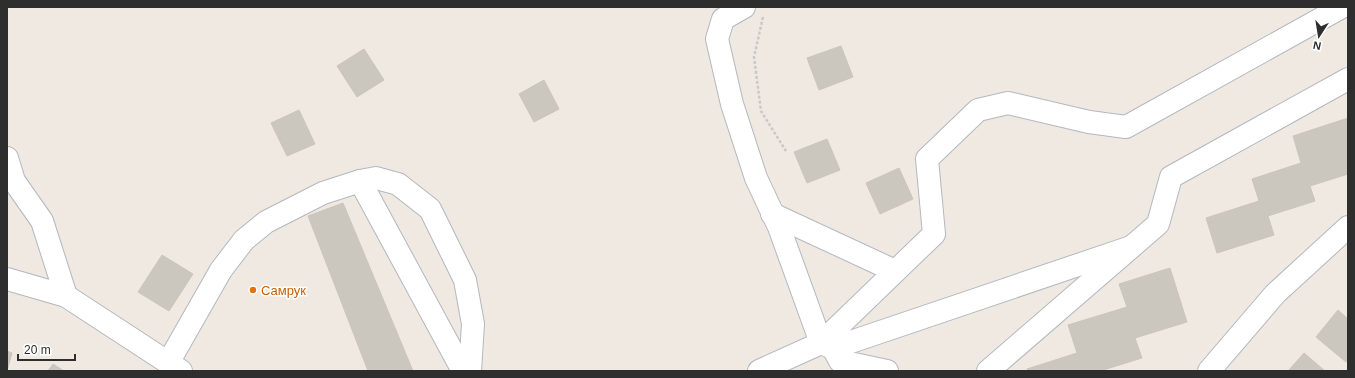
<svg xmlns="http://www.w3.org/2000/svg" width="1355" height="378" viewBox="0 0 1355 378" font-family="Arial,sans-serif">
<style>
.building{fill:#cbc7bf;stroke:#cbc5ba}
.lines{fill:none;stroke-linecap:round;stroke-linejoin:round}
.minor-casing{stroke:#b4b7c1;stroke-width:24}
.path{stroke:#c9c9c9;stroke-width:2.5;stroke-dasharray:3 2;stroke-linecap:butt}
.minor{stroke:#fff;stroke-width:22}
.food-dot{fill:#e8710a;stroke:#fff;stroke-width:1.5}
.labels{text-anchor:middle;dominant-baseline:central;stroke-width:3;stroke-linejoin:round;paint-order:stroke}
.food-label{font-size:13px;fill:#c56008;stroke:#fff;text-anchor:start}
</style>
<rect width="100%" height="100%" fill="#efe9e1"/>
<g class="building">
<polygon points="841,46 853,77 819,90 807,58"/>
<polygon points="364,49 384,80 357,97 337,66"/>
<polygon points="544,80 559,109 534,122 519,94"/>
<polygon points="299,110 315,144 287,156 271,123"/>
<polygon points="1348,118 1348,174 1310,186 1315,201 1268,216 1274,235 1217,253 1206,218 1259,201 1252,179 1301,163 1293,136"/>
<polygon points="827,139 840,170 807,183 794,152"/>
<polygon points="899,168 913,199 880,214 866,183"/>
<polygon points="343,203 413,371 368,371 308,216"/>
<polygon points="162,255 193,274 169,311 138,292"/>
<polygon points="1170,268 1187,322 1135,338 1142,358 1100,371 1028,371 1027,369 1077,353 1068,325 1127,307 1119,284"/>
<polygon points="1338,310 1348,319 1348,360 1346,362 1316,337"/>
<polygon points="7,351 12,353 7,371"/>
<polygon points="1304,353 1325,371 1288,371"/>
<polygon points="53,364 64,371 48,371"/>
</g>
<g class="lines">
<g class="minor-casing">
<g id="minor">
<polyline points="744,7 723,19 717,39 732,104 756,178 779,227 821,343 759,371"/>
<polyline points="7,158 14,181 42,221 66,296"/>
<polyline points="360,181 376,178 398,184 430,209 465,280 473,324 470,371"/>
<polyline points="772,214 895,271"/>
<polyline points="1131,247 833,348 821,343 934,234 927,159 978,110 1008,103 1089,122 1126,127 1342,7"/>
<polyline points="7,279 66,296 181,371"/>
<polyline points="833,348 840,361 887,371"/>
<polyline points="168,363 221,270 244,240 266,222 323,193 360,181 463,371"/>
<polyline points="988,371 1158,224 1171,177 1348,79"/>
<polyline points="1209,371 1275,294 1348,227"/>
</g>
</g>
<polyline class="path" points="763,17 754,57 761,111 786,151"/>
<use href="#minor" class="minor"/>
</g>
<circle class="food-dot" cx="253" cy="290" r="4"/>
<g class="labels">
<g class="food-label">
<text x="261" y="290">Самрук</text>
</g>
</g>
<rect width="1355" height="378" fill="none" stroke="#2e2e2e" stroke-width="16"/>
<g transform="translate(1319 36) rotate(192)" stroke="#ffffff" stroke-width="3" paint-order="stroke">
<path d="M0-3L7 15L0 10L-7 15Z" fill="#2e2e2e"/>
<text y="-6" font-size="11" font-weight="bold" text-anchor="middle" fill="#2e2e2e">N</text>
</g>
<path d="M18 354v6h57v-6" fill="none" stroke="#2e2e2e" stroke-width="2"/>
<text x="24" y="354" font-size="12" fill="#2e2e2e" stroke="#ffffff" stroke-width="3" paint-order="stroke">20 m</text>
</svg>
